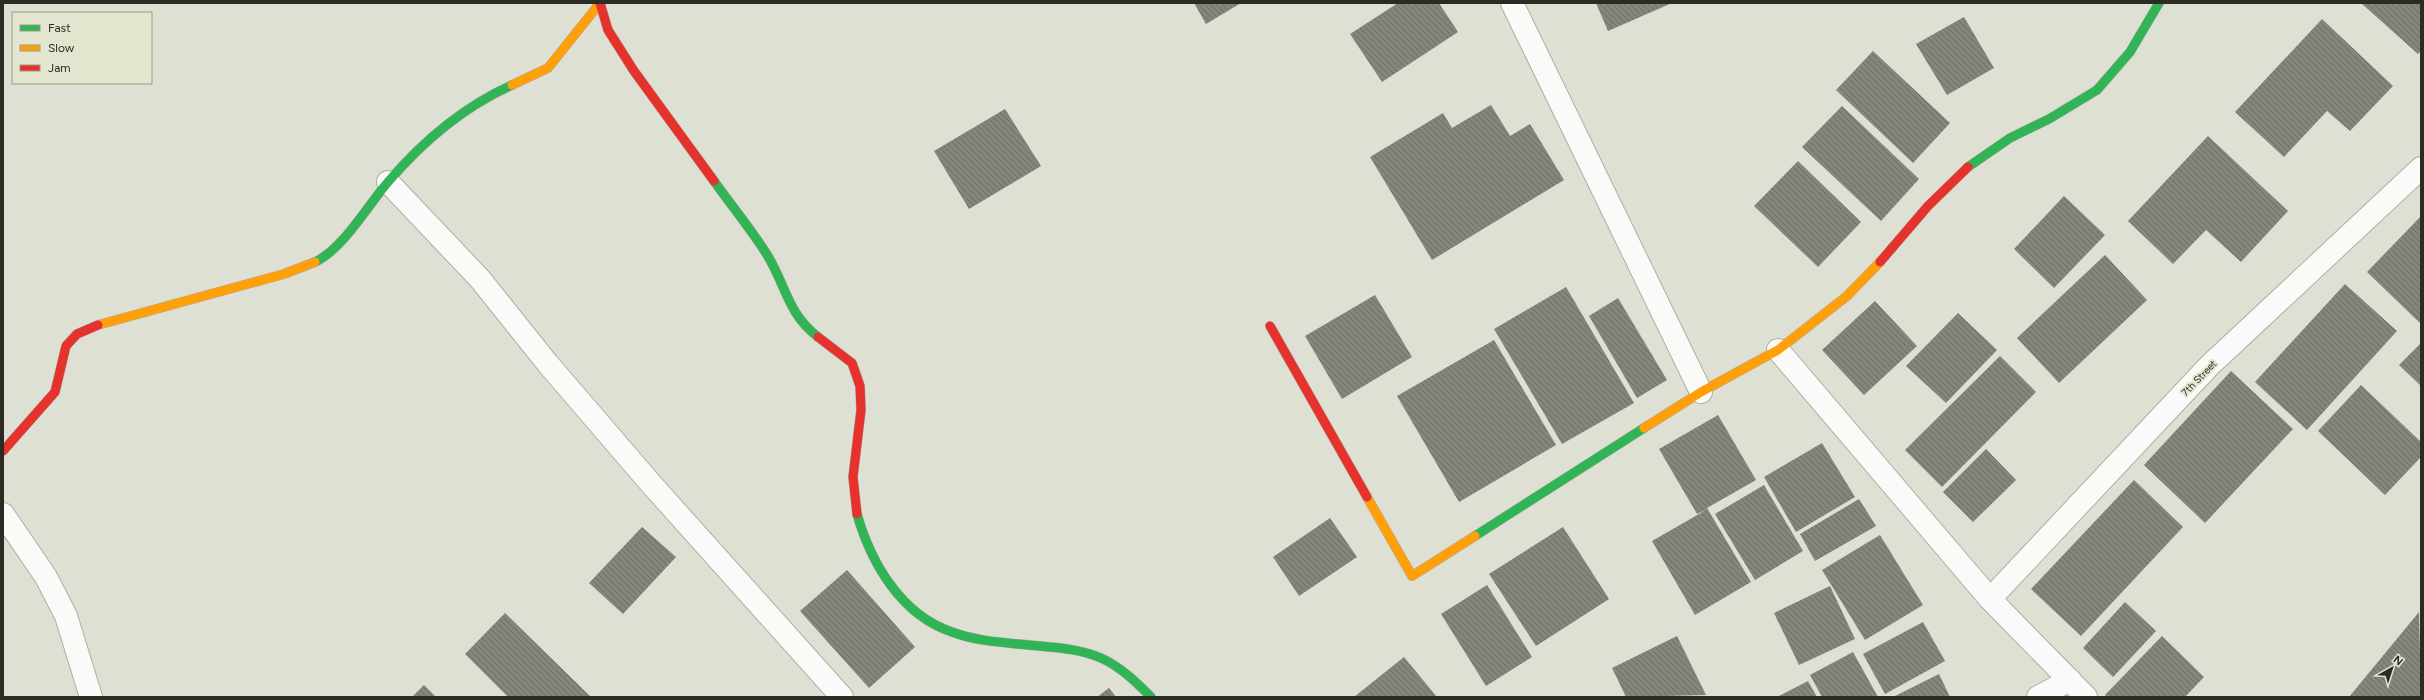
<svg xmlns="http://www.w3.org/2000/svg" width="2424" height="700" viewBox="0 0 2424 700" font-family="Figtree,sans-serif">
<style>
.building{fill:url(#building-back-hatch)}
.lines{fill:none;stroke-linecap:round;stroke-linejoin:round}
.street-casing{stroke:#aeaea5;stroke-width:24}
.fast-casing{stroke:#aeaea5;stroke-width:10}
.slow-casing{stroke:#aeaea5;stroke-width:10}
.jam-casing{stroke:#aeaea5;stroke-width:10}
.street{stroke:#fafaf9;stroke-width:22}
.fast{stroke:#30b455;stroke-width:9}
.slow{stroke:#ff9f0a;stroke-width:9}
.jam{stroke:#e5322d;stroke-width:9}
.labels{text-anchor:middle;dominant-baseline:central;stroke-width:4;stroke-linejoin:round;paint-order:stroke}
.street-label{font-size:10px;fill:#2b2b23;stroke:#e3e5cf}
</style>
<defs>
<pattern id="building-back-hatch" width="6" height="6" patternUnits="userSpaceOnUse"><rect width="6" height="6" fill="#84857d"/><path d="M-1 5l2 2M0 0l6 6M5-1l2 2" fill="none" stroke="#6c6d66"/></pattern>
</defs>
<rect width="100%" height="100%" fill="#dfe0d4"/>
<g class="building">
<polygon points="1194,3 1241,3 1206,24"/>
<polygon points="1398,3 1439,3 1458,32 1382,82 1350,34"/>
<polygon points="1596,3 1672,3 1608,31"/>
<polygon points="2361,3 2421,3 2421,51 2418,54"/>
<polygon points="1964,17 1994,68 1947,95 1916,44"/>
<polygon points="2322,19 2393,86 2350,131 2327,111 2284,157 2235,112"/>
<polygon points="1873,51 1950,123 1913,163 1836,90"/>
<polygon points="1491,105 1510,136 1530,124 1564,180 1432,260 1370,157 1443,113 1452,128"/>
<polygon points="1842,106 1919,179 1881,221 1802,147"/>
<polygon points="1005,109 1041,166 969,209 934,151"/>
<polygon points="2208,136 2288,211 2241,262 2206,230 2173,264 2128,221"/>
<polygon points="1798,161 1861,222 1818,267 1754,206"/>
<polygon points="2064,196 2105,235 2054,288 2014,249"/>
<polygon points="2421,216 2421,324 2367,272"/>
<polygon points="2105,255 2147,300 2059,383 2017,338"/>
<polygon points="2345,284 2397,331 2307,430 2255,382"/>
<polygon points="1566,287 1634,403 1562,444 1494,329"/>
<polygon points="1375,295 1412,357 1342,399 1305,336"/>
<polygon points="1618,298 1667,380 1637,398 1589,316"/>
<polygon points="1875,301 1917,346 1864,395 1822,350"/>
<polygon points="1958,313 1997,350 1946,403 1906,366"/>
<polygon points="1494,340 1556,445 1459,502 1397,396"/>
<polygon points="2421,343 2421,386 2399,365"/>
<polygon points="2000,356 2036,392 1942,487 1905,450"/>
<polygon points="2231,371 2293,429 2205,523 2144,465"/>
<polygon points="2361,385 2421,442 2421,457 2385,495 2318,431"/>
<polygon points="1718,415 1756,480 1707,508 1751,582 1695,615 1652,541 1706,510 1697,514 1659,449"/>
<polygon points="1822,443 1855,497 1796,532 1764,477"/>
<polygon points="1986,449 2016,480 1973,522 1943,492"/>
<polygon points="2134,480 2183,527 2081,636 2031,589"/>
<polygon points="1764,485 1803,551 1755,580 1715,514"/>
<polygon points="1859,499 1876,526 1815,561 1800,534"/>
<polygon points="1330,518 1357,557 1299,596 1273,557"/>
<polygon points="642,527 676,557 623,614 589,583"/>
<polygon points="1563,527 1609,599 1536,646 1489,574"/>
<polygon points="1880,535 1923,605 1865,640 1822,570"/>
<polygon points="847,570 915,647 869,688 800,611"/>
<polygon points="1487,585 1532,657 1486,686 1441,614"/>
<polygon points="1830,586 1855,639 1799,665 1774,613"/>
<polygon points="2125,602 2156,631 2113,677 2083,648"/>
<polygon points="2419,612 2421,697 2349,697"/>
<polygon points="505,613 591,697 508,697 465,654"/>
<polygon points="1923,622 1945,661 1885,694 1863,654"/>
<polygon points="1677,636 1706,695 1626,697 1612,668"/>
<polygon points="2162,636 2204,677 2185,697 2107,697 2105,695"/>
<polygon points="1853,652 1878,697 1822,697 1810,675"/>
<polygon points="1404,657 1437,697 1354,697"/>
<polygon points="1939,674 1950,697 1893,697"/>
<polygon points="1808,681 1817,697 1777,697"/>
<polygon points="424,685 436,697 412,697"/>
<polygon points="1109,688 1116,697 1097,697"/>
</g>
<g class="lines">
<g class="street-casing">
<g id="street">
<polyline points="1512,3 1701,392"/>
<polyline points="388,182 480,279 548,364 652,485 842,697"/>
<polyline points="1778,350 1990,599 2086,697"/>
<polyline points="3,514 46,577 66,616 91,697"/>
<polyline points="1990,599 2209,366 2421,168"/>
<polyline points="2038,697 2070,680"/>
</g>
</g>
<g class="fast-casing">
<g id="fast">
<polyline points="1968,167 2010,138 2049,119 2097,90 2130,52 2159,3"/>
<path d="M714,181C731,205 750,228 766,253C786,284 786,312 818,337"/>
<path d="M315,262C343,249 368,205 388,182C423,141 463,107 512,85"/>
<path d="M857,514C871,563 901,615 952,632C973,640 996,642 1018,644C1045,647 1076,647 1101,658C1121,667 1136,682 1151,697"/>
<polyline points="1475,536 1644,428"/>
</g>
</g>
<g class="slow-casing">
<g id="slow">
<polyline points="512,85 548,68 600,3"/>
<polyline points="98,325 284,274 315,262"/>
<polyline points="1644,428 1701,392 1778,350 1847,296 1880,262"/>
<polyline points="1367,497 1412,576 1475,536"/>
</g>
</g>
<g class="jam-casing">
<g id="jam">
<polyline points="600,3 608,30 634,71 714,181"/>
<polyline points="1880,262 1928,206 1968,167"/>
<polyline points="1270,326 1367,497"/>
<polyline points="818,337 852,363 860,386 861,410 853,477 857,514"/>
<polyline points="3,451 55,392 66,346 77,334 98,325"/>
</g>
</g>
<use href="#street" class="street"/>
<use href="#fast" class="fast"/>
<use href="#slow" class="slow"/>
<use href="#jam" class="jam"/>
</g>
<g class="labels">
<g class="street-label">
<text transform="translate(2199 378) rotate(-46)">7th Street</text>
</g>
</g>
<rect width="2424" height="700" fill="none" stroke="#2b2b23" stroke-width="8"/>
<rect x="12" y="12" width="140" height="72" fill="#e3e5cf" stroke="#999b8a"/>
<rect x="20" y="25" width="20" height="6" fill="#30b455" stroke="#999b8a"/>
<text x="48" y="32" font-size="12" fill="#2b2b23">Fast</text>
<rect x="20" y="45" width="20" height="6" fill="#ff9f0a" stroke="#999b8a"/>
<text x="48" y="52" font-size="12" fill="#2b2b23">Slow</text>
<rect x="20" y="65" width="20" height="6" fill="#e5322d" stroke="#999b8a"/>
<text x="48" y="72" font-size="12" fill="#2b2b23">Jam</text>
<g transform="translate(2392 668) rotate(39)" stroke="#e3e5cf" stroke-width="3" paint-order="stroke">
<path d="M0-3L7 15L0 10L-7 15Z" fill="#2b2b23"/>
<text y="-6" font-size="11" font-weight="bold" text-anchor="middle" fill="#2b2b23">N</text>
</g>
</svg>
